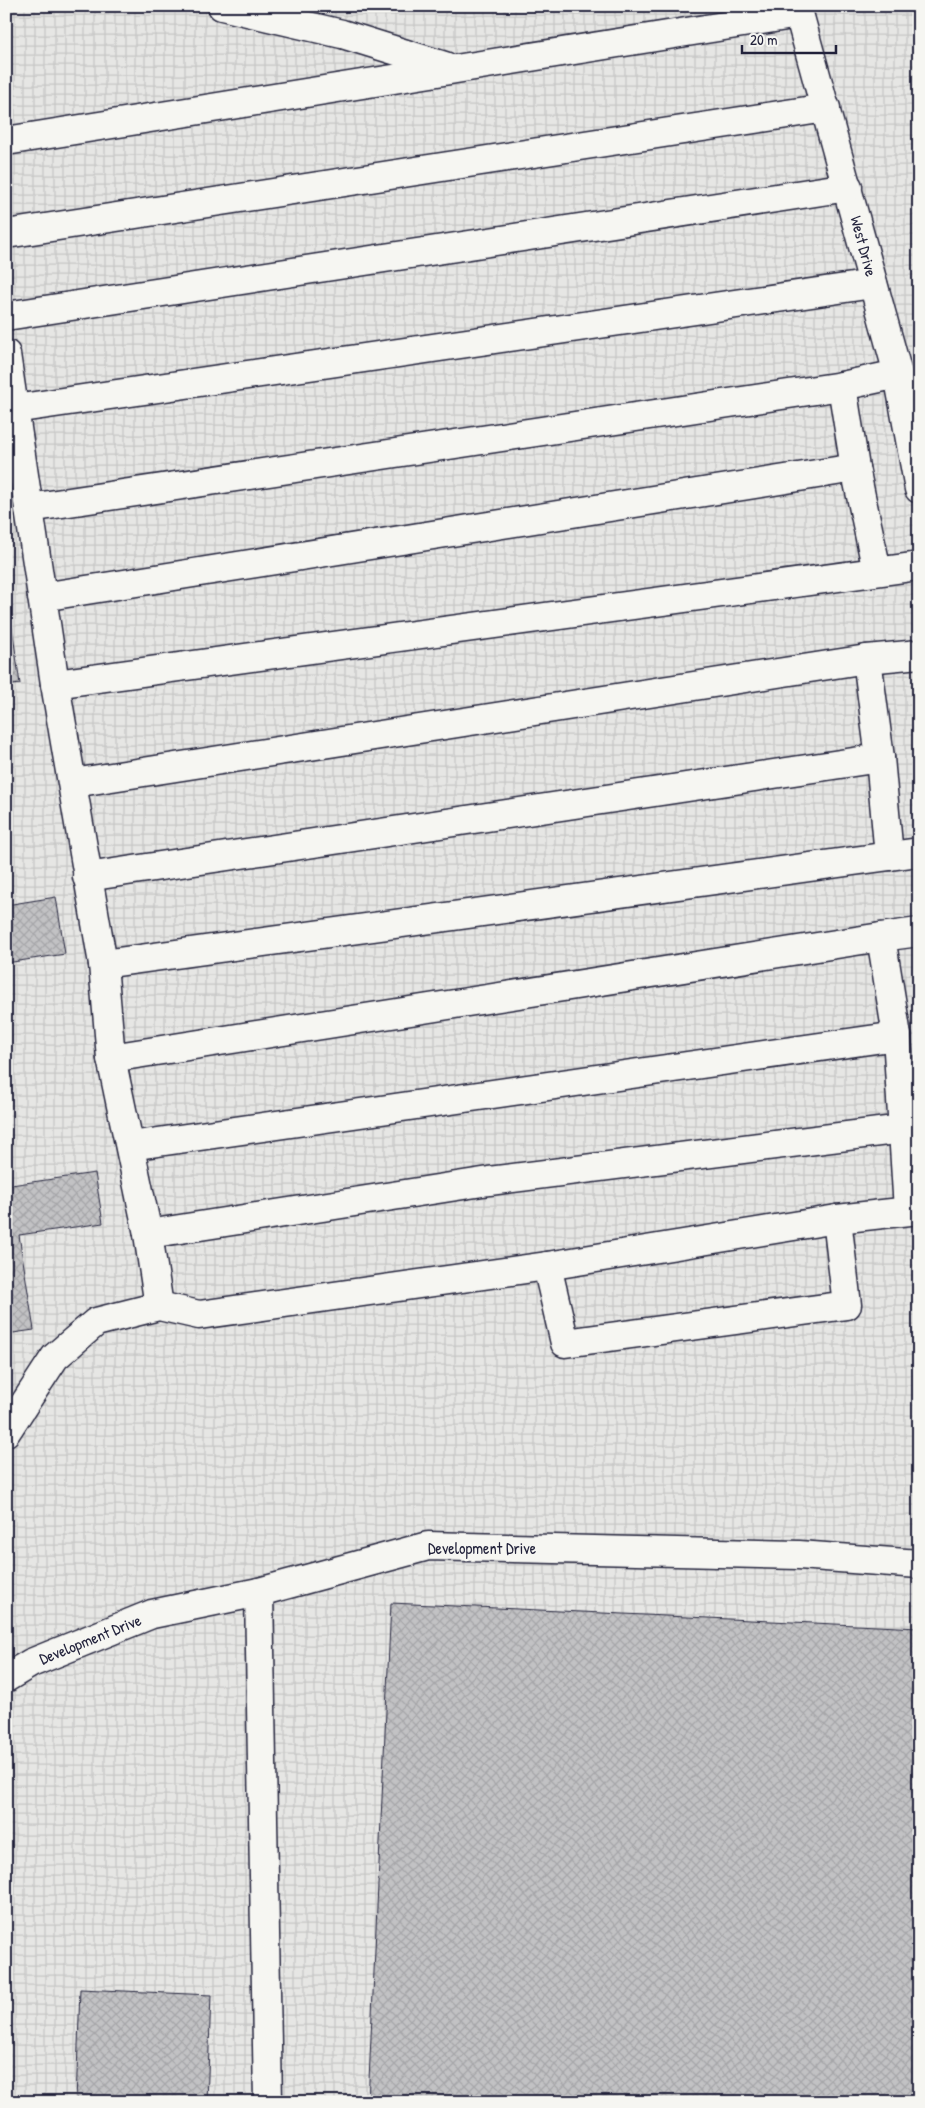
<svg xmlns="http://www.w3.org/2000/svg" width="925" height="2108" viewBox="0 0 925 2108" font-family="'Patrick Hand',sans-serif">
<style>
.industrial{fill:url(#industrial-grid)}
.building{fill:url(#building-cross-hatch);stroke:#22223b}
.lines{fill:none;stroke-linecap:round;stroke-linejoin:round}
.minor-casing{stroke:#22223b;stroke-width:31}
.minor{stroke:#f6f6f2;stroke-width:28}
.labels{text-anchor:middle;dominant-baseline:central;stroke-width:4.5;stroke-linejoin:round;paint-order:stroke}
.street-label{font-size:16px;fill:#22223b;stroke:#f6f6f2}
</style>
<defs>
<pattern id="industrial-grid" width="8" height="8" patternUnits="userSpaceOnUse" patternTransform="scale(1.25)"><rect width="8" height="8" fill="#e6e6e4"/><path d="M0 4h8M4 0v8" fill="none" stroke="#c5c5c4"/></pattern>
<pattern id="building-cross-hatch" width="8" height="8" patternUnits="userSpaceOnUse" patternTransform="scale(1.25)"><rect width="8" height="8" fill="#c2c2c4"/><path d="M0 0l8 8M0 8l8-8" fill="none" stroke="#a6a6a9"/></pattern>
</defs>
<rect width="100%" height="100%" fill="#f6f6f2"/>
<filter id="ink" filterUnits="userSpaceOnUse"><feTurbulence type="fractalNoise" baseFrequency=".02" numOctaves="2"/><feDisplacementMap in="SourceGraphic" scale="10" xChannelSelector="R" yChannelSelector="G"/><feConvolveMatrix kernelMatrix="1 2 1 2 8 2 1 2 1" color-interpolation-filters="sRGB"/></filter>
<g filter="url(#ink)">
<rect class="industrial" x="6" y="6" width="913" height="2096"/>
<g class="building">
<polygon points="12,627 20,684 6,686 6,628"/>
<polygon points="56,897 65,954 6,963 6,905"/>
<polygon points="6,1155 11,1185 95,1173 103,1223 19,1235 34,1330 6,1334"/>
<polygon points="391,1603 919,1628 919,2102 368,2102"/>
<polygon points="80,1989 211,1995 207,2102 76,2102"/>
</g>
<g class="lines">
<g class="minor-casing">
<g id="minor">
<polyline points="222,6 342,34 445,66"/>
<polyline points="797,6 898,374 919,489"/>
<polyline points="6,141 799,14"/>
<polyline points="6,234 826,108"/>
<polyline points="6,316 848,187"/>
<polyline points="6,354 55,684 103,964 111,1058 148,1234 159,1306"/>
<polyline points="14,409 873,284"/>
<polyline points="855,468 842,386 898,374"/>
<polyline points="29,508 842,386"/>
<polyline points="42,597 855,468 877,571"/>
<polyline points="867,659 919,654"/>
<polyline points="55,684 919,566"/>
<polyline points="73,783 867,659 880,758 889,856"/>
<polyline points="87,877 880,758"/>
<polyline points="103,964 919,852"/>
<polyline points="111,1058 881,937"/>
<polyline points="130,1146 897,1036"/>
<polyline points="908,1210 897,1036 881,937 919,932"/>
<polyline points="148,1234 489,1181 903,1129"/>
<polyline points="547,1266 565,1343 847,1305 837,1219"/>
<polyline points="6,1432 55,1357 96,1322 159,1306 199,1315 547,1266 837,1219 919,1210"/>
<polyline points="259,1592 268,2102"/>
<polyline points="6,1678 31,1663 152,1614 259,1592 428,1546 799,1555 919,1564"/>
</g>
</g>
<use href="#minor" class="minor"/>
</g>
</g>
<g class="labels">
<g class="street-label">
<text transform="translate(864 246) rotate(75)">West Drive</text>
<text x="482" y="1548">Development Drive</text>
<text transform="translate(90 1639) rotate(-22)">Development Drive</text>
</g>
</g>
<rect width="925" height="2108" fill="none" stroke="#f6f6f2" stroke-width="25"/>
<rect x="12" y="12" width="900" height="2083" fill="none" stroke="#22223b" stroke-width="2" filter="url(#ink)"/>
<path d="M742 45v8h94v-8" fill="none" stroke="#22223b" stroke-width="2.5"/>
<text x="750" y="45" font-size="15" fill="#22223b" stroke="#f6f6f2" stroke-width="4" paint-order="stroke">20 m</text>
</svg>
